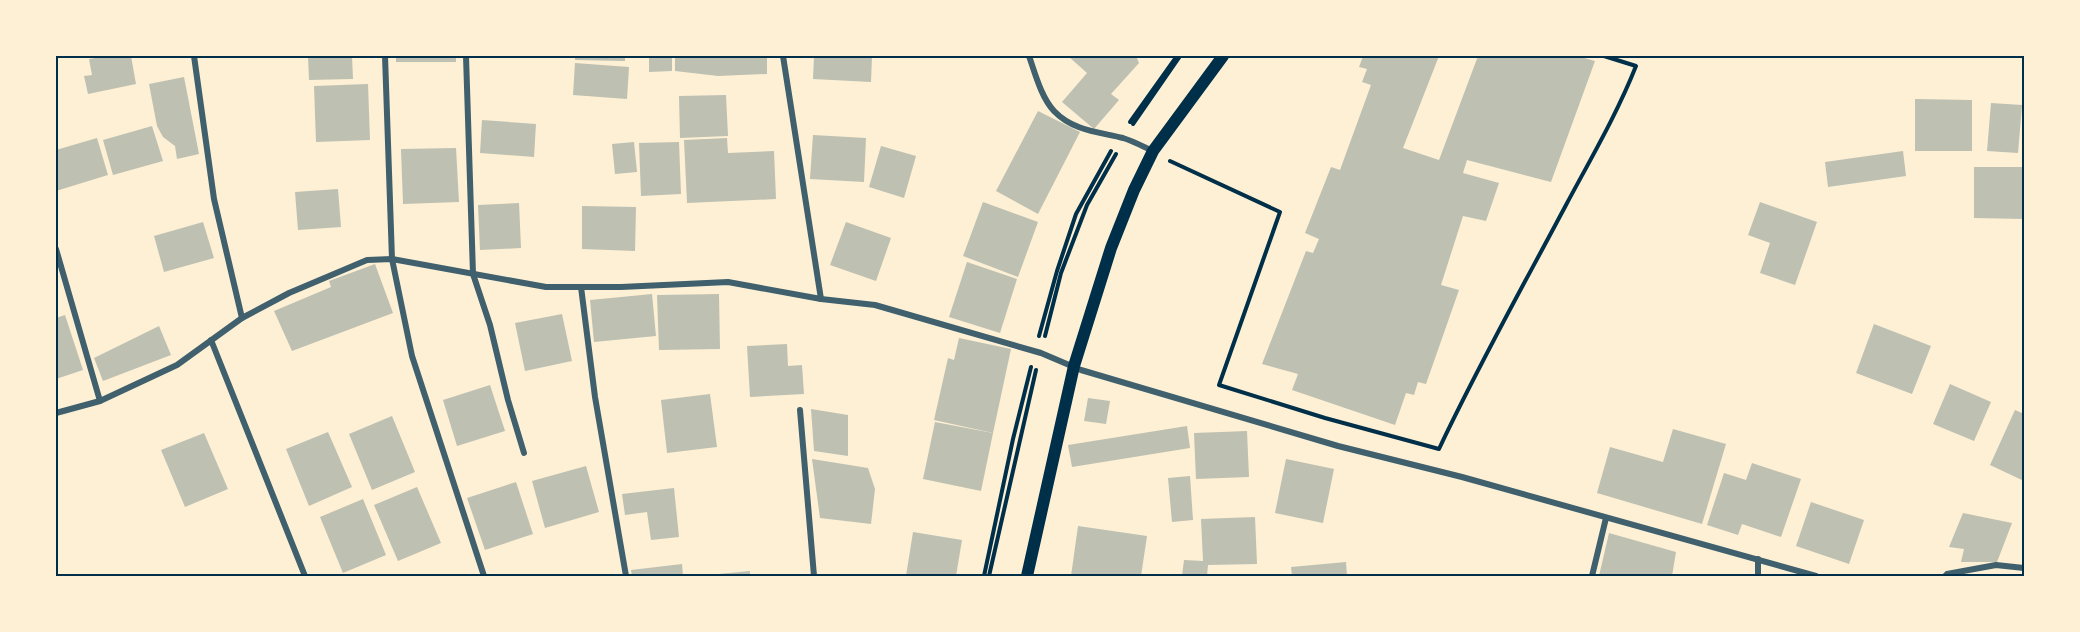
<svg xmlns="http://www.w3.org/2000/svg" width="2080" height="632" viewBox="0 0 2080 632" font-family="'Work Sans',sans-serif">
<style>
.building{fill:#bec0b2}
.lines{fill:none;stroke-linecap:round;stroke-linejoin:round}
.path{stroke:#003049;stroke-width:4}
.minor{stroke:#3f606c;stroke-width:6}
.secondary{stroke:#003049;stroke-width:12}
.neatline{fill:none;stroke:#003049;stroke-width:2}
</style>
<rect width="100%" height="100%" fill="#fdf0d5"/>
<g class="building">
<polygon points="107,56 131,56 136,84 88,94 84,76 92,75 89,59"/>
<polygon points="308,56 352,56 353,79 309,80"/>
<rect x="396" y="56" width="60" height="6"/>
<polygon points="575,56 625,56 625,61 575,60"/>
<polygon points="649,56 672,56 672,71 649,72"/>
<polygon points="675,56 767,56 767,74 718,76 675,71"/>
<polygon points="814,56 872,56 871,82 813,79"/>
<polygon points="1068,56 1136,56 1139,63 1111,94 1119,100 1094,129 1062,102 1087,73"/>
<polygon points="1363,56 1439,56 1403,148 1439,160 1478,56 1577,56 1595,61 1551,182 1467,160 1463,173 1499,183 1486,221 1463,216 1441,285 1459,290 1426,384 1418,382 1414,395 1406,393 1395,425 1292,390 1298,374 1262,364 1306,251 1313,253 1319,239 1305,233 1331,167 1340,170 1371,85 1362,82 1367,69 1359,67"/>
<polygon points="575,63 629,67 627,99 573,95"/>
<polygon points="184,77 199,154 177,159 175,146 163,137 157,126 149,84"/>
<polygon points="368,84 370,140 316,142 314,86"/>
<polygon points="726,95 728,136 680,138 679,96"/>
<polygon points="1915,99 1972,100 1972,151 1915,151"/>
<polygon points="1991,103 2022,105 2018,153 1987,151"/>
<polygon points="1038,111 1080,132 1038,214 996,191"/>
<polygon points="482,120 536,124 534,157 480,153"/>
<polygon points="152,126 163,161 113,175 103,140"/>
<polygon points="813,135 866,138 864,182 810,179"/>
<polygon points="97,138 108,175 56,191 56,150"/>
<polygon points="727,138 728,153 774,151 776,199 687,203 684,140"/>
<polygon points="634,142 637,172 615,174 612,144"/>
<polygon points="679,142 681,194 641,196 639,143"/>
<polygon points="881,146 916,156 904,198 869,187"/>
<polygon points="456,148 459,202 403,204 401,149"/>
<polygon points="1903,151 1906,176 1828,187 1825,162"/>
<polygon points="1974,167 2024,167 2024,219 1974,218"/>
<polygon points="338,189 341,227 298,230 295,192"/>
<polygon points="983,202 1038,222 1018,277 963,256"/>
<polygon points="1760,202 1817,222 1795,285 1760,273 1770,243 1748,235"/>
<polygon points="519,203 521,248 480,250 478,205"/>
<polygon points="582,206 636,207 635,251 582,249"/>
<polygon points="203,222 214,258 164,272 154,236"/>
<polygon points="846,222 891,238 876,281 830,265"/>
<polygon points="967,262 1017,279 1000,333 949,317"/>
<polygon points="375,264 393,313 292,351 274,311 331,287 329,281"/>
<polygon points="652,294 656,336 594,342 590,300"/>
<polygon points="719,294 720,349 659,350 657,295"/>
<polygon points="562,314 572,361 525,371 515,323"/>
<polygon points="65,315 83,370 56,379 56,318"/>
<polygon points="1874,324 1931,346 1912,394 1856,373"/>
<polygon points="159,326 171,355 103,381 94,358"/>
<polygon points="959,338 1011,349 993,433 934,420 948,358 954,360"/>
<polygon points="787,344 788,366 802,365 804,394 750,397 747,346"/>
<polygon points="1950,384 1991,402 1974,441 1933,424"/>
<polygon points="490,385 505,431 457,446 443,400"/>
<polygon points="710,394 717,447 667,453 661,400"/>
<polygon points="1088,398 1110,401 1106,424 1084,421"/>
<polygon points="811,409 848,415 848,456 814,451"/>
<polygon points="2015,410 2024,414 2024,481 1990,465"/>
<polygon points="392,416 415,472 372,490 349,434"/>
<polygon points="935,422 993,433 981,491 923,479"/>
<polygon points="1187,426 1190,448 1072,467 1068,445"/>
<polygon points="1673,429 1726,444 1702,524 1597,493 1610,447 1663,462"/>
<polygon points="1247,431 1249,477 1196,479 1194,433"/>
<polygon points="328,432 352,487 309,506 286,449"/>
<polygon points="204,433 228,489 185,507 161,450"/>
<polygon points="812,459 868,468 875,489 871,524 820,518"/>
<polygon points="1286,459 1334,469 1323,523 1275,513"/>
<polygon points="1752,463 1801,479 1781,537 1742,524 1738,535 1707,525 1724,473 1746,480"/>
<polygon points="586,466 599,512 545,528 532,481"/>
<polygon points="1190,476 1193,520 1172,522 1168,478"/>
<polygon points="516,482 533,534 485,550 467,498"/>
<polygon points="417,487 441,543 398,561 374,505"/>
<polygon points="674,488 679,537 651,540 647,512 625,515 622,494"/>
<polygon points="363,499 386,555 343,573 320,517"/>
<polygon points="1811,502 1864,520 1849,564 1796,546"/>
<polygon points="1963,513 2012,523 1997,562 1961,562 1964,549 1949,547"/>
<polygon points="1255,517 1257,564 1208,565 1207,576 1182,576 1184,560 1203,561 1201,519"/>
<polygon points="1078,526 1147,536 1141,576 1071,576"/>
<polygon points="913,532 962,540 956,576 906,576"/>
<polygon points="1609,533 1676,552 1672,576 1599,576"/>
<polygon points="1346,562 1347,576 1292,576 1291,567"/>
<polygon points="682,564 683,576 632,576 631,570"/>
<polygon points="750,571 750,576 708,576 708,575"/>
</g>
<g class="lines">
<g class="path">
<polyline points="1130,122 1177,56"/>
<polyline points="1133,124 1180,56"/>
<path d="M1170,161L1280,212L1219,385L1325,418L1439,449C1478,366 1523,286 1566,205C1590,160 1617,114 1636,66L1604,56"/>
<polyline points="1039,336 1057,271 1076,214 1111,151"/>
<polyline points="1045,336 1061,273 1087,205 1116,154"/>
<polyline points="984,576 1013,439 1031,367"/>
<polyline points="989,576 1036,370"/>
</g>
<g class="minor">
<polyline points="194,56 214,199 242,318"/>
<polyline points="385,56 392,259 412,356 484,576"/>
<polyline points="466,56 473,274 490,325 508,400 524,453"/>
<polyline points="783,56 821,299"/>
<path d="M1029,56C1035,73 1041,97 1054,111C1073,131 1099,132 1123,138C1133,141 1144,147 1153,151"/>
<polyline points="56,249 100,401"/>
<polyline points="581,287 595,397 626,576"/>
<polyline points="211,340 305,576"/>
<polyline points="800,410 814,576"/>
<polyline points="56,413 100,401 177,365 242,318 289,293 367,260 392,259 546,287 621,287 728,282 821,299 875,305 1041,353 1081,370 1338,446 1462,477 1816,576"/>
<polyline points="1592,576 1606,518"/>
<polyline points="1758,576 1758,559"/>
<polyline points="1945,576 1947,574 1996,565 2024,568"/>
</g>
<polyline class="secondary" points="1027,576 1074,366 1111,248 1134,190 1153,151 1223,56"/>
</g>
<rect width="2080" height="632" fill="none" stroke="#fdf0d5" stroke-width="114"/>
<rect x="57" y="57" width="1966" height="518" class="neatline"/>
</svg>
